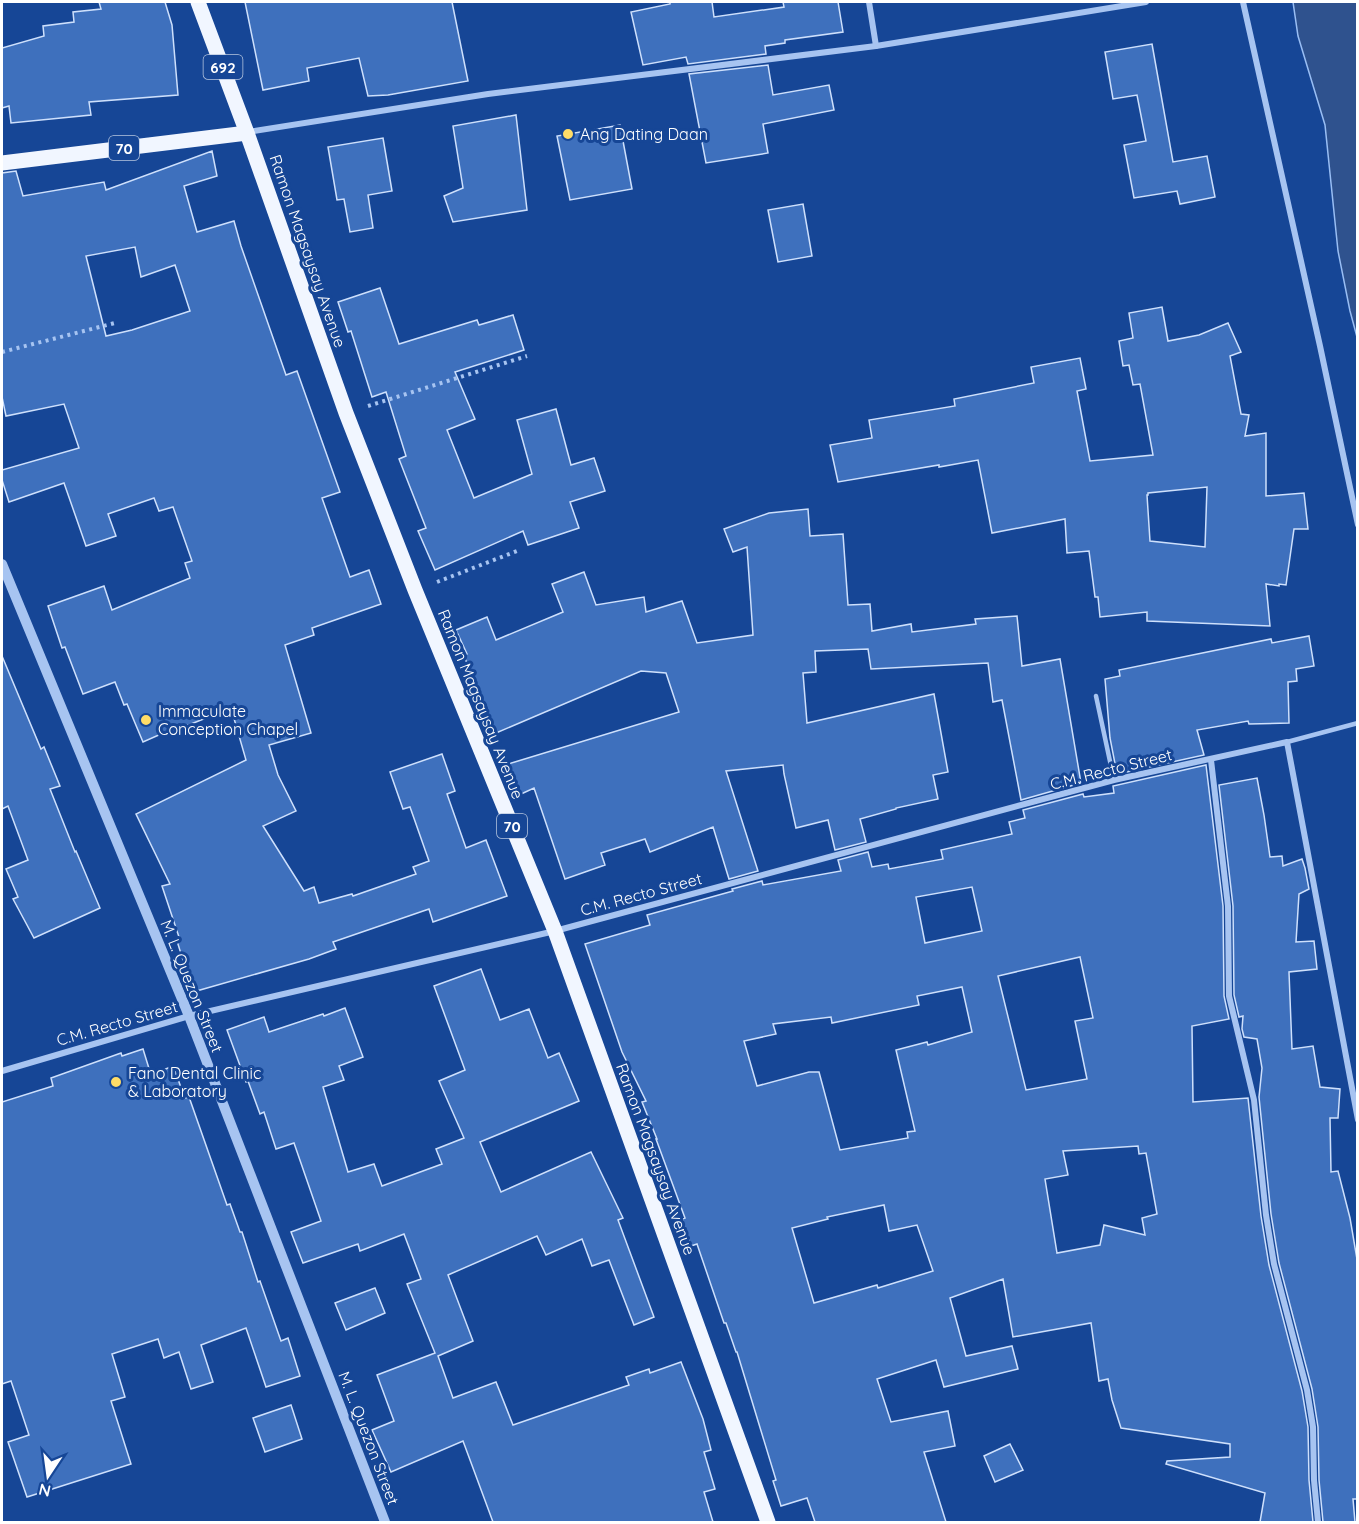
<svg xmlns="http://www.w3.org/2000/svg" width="1359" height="1524" viewBox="0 0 1359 1524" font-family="Quicksand,sans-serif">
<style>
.water{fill:#2f528e;stroke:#99bef4;stroke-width:1.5}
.building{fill:#3e70bd;stroke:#cee0fc;stroke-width:1.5;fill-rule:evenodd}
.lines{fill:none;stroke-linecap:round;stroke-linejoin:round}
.path{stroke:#a7c4f1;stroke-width:4;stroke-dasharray:3 4.5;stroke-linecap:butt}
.service{stroke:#a7c4f1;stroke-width:4.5}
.minor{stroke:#a7c4f1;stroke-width:6}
.tertiary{stroke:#a7c4f1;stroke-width:10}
.primary{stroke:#f1f6ff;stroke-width:15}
.poi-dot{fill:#ffdc67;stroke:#164696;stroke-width:2}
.labels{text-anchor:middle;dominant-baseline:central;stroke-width:6;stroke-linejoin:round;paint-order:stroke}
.shield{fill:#164696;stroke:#b9c8e0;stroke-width:1.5}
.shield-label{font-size:15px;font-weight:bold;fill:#fff}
.poi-label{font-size:16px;fill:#fff;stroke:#164696;text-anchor:start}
.street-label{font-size:16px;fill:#fff;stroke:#164696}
</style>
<rect width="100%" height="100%" fill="#164696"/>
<polygon class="water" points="1293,2 1357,2 1357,337 1350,311 1338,251 1325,125 1298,36"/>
<g class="building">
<polygon points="99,2 165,2 172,25 178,95 89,102 91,115 11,123 9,106 2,108 2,48 44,36 43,26 74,22 73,12 101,9"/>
<polygon points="245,2 452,2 468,81 388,95 368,96 359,58 307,68 309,81 263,90"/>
<polygon points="670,2 712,2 714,17 784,7 783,2 838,2 843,32 785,40 785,43 765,46 766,54 688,64 686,57 643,65 631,12 670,4"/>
<polygon points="1152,44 1173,162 1207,156 1215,197 1180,204 1177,191 1134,198 1124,145 1146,141 1137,95 1113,99 1105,52"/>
<polygon points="768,65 773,95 829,85 834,110 763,124 768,153 706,163 689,74"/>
<polygon points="516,115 527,210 453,222 444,196 463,188 453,126"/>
<polygon points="620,125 632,189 570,200 557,136"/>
<polygon points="383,138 392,191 368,195 373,228 350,232 344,199 337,200 328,147"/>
<path d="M212,151L217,176L184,186L197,232L234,221L241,246L286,375L297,371L340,492L322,498L350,577L369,570L381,604L312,628L314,635L285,645L311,733L269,745L278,775L296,811L263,826L304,891L314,887L319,903L352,894L353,896L416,874L413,867L429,861L410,807L403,809L390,772L442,754L455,791L447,794L466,848L486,840L507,896L433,922L429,909L333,942L336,949L309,959L193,992L177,941L180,940L162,886L170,884L136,814L246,760L231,708L171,732L170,730L143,742L127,704L124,705L115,682L83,694L65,647L62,648L48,606L104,586L112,610L190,578L185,563L192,561L173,507L159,511L154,498L108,514L116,536L86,546L64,483L9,502L2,480V470L79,448L64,404L6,416L2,397V173L16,171L23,196L104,182L106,190ZM135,247L141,277L175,265L190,311L132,330L106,336L86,256Z"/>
<polygon points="803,204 812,256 778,262 768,210"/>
<polygon points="380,288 399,344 477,320 479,325 513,315 524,350 455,372 475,419 447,430 474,498 532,474 517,420 556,409 571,465 594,458 605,491 570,502 579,528 528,545 523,531 435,570 418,531 426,528 399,459 406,456 386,392 372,397 351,331 348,332 338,302"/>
<path d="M1162,307L1168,341L1199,335L1228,323L1241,352L1230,356L1241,414L1249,415L1245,436L1266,433V496L1304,493L1308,529H1294L1286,585L1279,584V586L1266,584L1270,626L1147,621V612L1100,617L1098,597H1095L1089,551L1067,553L1065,519L992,533L978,460L939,467V465L838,482L830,445L872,438L869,420L955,406L954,399L1034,383L1031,367L1080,358L1086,389L1077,391L1090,461L1153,455L1140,384L1133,385L1129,365L1123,366L1119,341L1133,338L1129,313ZM1207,487L1205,547L1150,541L1147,495H1148V493Z"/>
<polygon points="808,509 810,536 843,534 848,605 870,604 872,631 911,624 912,632 976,624 975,619 1017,616 1022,666 1060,659 1081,783 1021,800 1002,700 993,702 988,663 871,669 868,649 815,651 816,672 803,673 807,723 934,694 948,772 933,775 938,799 896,808 896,809 860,819 866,842 835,850 828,820 796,828 784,774 783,765 726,771 758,871 729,879 713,827 650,852 645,839 601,853 605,865 565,879 534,788 519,795 505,765 679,712 666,673 641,671 496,733 464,656 467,654 456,630 487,617 496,640 563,612 552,584 584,572 596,605 644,597 646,612 682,601 697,643 753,635 747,547 733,552 724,529 769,513"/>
<polygon points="1309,636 1314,666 1296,669 1297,681 1288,682 1289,723 1249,724 1248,721 1197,730 1204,755 1117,774 1110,738 1105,679 1120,676 1119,670 1271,639 1272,643"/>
<polygon points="2,656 41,749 44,747 60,786 50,789 75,852 76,851 100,908 34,938 13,899 18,897 6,869 28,860 8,806 2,809"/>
<path d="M1206,765L1223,906L1224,996L1229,1019L1192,1026L1193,1102L1248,1098L1261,1216L1269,1265L1302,1391L1308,1427L1309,1480L1313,1522H1260L1265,1493L1166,1464L1167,1461L1230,1457V1444L1121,1428L1112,1400L1108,1379L1099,1381L1091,1323L1013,1337L1003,1279L950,1298L966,1356L1012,1346L1018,1369L944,1387L936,1360L877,1379L891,1422L948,1411L955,1446L924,1452L946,1522H815L807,1498L781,1506L773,1481L776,1480L737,1352H736L726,1323H724L697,1244L691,1246L682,1219L685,1218L656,1139H657L642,1102L646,1101L622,1052L585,944L650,925L647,915L733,891L732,889L762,881L763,885L841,871L838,860L868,852L872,867L888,864L889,869L943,859L941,850L1012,834L1009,822L1025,818L1023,810L1083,794L1084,797L1114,793L1113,786ZM972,887L982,931L925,943L916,897ZM1080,957L1093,1018L1075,1021L1087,1079L1026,1090L998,976ZM962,987L972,1032L928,1045L927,1042L896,1050L915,1131L907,1132L908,1138L840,1150L819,1072H809L757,1086L744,1041L776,1034L773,1024L831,1017L832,1023L919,1005L917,996ZM1138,1146L1139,1154L1146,1153L1157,1214L1142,1218L1145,1235L1104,1225L1100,1245L1057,1253L1045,1179L1068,1175L1063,1151ZM884,1205L889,1231L917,1225L933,1271L878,1288L877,1285L814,1303L792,1228L828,1219L827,1217Z"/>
<polygon points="1257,778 1264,815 1270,857 1282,856 1283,866 1302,859 1305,868 1309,889 1299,894 1296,942 1314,941 1317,969 1289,972 1292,1049 1313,1046 1320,1087 1340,1089 1338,1118 1330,1118 1331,1172 1338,1171 1350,1218 1358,1265 1358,1499 1353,1499 1355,1522 1323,1522 1319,1480 1318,1427 1312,1389 1279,1263 1271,1214 1259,1097 1262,1068 1257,1039 1244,1037 1242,1029 1243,1016 1239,1017 1234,995 1233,906 1219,785"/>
<polygon points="481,969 500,1020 529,1009 548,1058 559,1053 579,1101 480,1142 501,1192 591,1152 623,1218 618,1220 654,1317 634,1325 609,1260 592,1266 582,1239 546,1255 537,1236 448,1275 473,1341 438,1356 453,1398 496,1382 513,1425 629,1385 626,1377 649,1369 650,1373 681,1362 703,1419 711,1450 704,1452 715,1489 704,1492 713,1522 493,1522 463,1441 391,1472 372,1430 394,1421 377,1375 435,1353 407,1284 421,1279 404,1234 360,1251 358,1244 303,1263 291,1232 321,1221 294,1143 276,1149 264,1112 260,1114 248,1081 246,1082 227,1030 264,1017 269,1032 323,1014 324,1016 345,1008 363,1057 339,1066 344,1080 323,1087 348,1172 374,1164 382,1186 442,1164 436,1149 464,1138 439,1081 465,1070 434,986"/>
<polygon points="143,1049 151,1075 173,1066 185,1098 189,1097 227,1205 230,1204 240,1232 242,1232 258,1282 260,1281 281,1341 288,1338 300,1376 266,1387 246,1328 201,1345 213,1382 191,1389 179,1352 164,1358 158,1339 112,1354 125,1397 111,1401 131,1464 27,1497 8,1442 29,1435 11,1381 2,1384 2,1102 53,1086 51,1078 121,1053 122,1056"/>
<polygon points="375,1288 385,1313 346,1330 335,1303"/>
<polygon points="291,1405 302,1439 265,1452 253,1418"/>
<polygon points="1010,1444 1023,1470 995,1482 984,1456"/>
</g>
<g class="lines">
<g class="path">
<polyline points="2,352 115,323"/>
<polyline points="368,406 527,356"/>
<polyline points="437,582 517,551"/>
</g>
<g class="service">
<polyline points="1096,696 1114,780"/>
<polyline points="1287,742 1358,723"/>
</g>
<g class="minor">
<polyline points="869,2 876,46"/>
<polyline points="1243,2 1320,346 1358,525"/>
<polyline points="248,132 488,94 876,46 1146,2"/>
<polyline points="1211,760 1228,906 1229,996 1254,1100 1266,1215 1274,1264 1307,1390 1313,1427 1314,1480 1318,1522"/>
<polyline points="2,1071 189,1016 555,931 1114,780 1287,742 1358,1120"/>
</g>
<polyline class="tertiary" points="2,564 189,1016 385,1522"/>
<g class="primary">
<polyline points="198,2 247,133 346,413 415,590 555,931 768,1522"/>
<polyline points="2,163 247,133"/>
</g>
</g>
<g class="poi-dot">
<circle cx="568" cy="134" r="6"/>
<circle cx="146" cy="720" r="6"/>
<circle cx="116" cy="1082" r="6"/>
</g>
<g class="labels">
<g class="shield">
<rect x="203.5" y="55" width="39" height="24" rx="4.5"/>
<rect x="109" y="136" width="30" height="24" rx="4.5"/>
<rect x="497" y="814" width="30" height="24" rx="4.5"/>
</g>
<g class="shield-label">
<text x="223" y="67">692</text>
<text x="124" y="148">70</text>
<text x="512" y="826">70</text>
</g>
<g class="poi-label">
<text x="580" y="134">Ang Dating Daan</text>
<text x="158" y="711">Immaculate<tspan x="158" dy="18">Conception Chapel</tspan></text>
<text x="128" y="1073">Fano Dental Clinic<tspan x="128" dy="18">&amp; Laboratory</tspan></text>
</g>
<g class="street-label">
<text transform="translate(308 251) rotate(71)">Ramon Magsaysay Avenue</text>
<text transform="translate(481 704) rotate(68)">Ramon Magsaysay Avenue</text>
<text transform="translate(1111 769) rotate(-14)">C.M. Recto Street</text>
<text transform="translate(641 894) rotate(-15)">C.M. Recto Street</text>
<text transform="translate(192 986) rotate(68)">M. L. Quezon Street</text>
<text transform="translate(117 1023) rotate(-16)">C.M. Recto Street</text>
<text transform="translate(656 1159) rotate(70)">Ramon Magsaysay Avenue</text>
<text transform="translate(369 1438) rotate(69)">M. L. Quezon Street</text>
</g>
</g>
<rect width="1359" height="1524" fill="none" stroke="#ffffff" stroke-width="6"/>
<g transform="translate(48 1476) rotate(193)" stroke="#164696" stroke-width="4.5" paint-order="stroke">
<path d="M0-4.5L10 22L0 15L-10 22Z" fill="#ffffff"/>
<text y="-9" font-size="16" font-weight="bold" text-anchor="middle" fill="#ffffff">N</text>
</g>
</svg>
